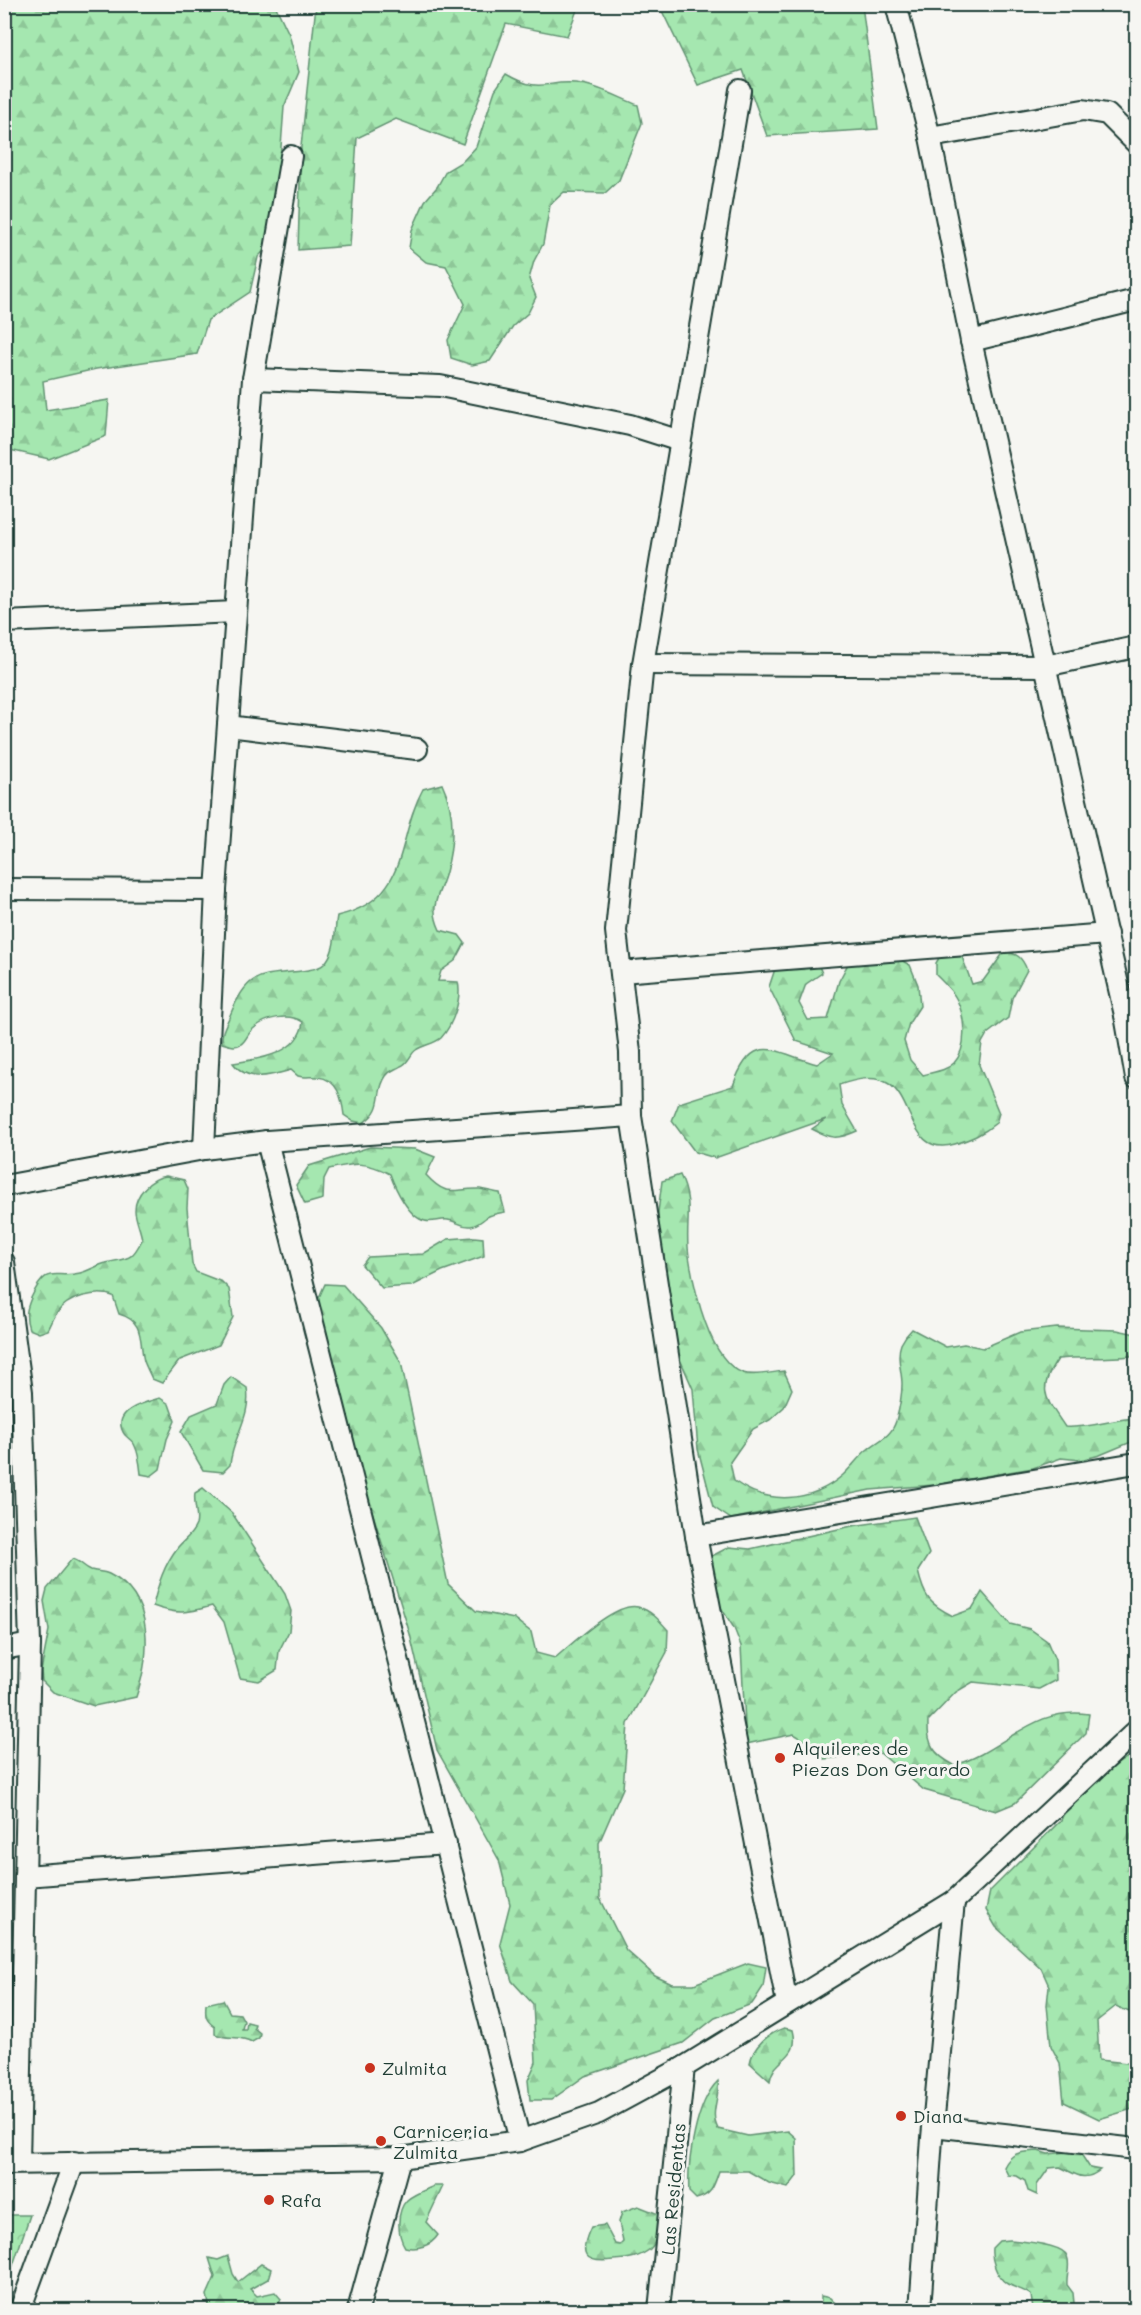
<svg xmlns="http://www.w3.org/2000/svg" width="1141" height="2315" viewBox="0 0 1141 2315" font-family="Mali,sans-serif">
<style>
.forest{fill:url(#forest-firs);stroke:#629272;stroke-width:1.5}
.park{fill:url(#park-crowns);stroke:#629272;stroke-width:1.5}
.lines{fill:none;stroke-linecap:round;stroke-linejoin:round}
.street-casing{stroke:#1f3d34;stroke-width:24}
.street{stroke:#f6f6f2;stroke-width:20}
.poi-dot{fill:#c8321e;stroke:#f6f6f2;stroke-width:2}
.labels{text-anchor:middle;dominant-baseline:central;stroke-width:6;stroke-linejoin:round;paint-order:stroke}
.poi-label{font-size:18px;fill:#1f3d34;stroke:#f6f6f2;text-anchor:start}
.street-label{font-size:18px;fill:#1f3d34;stroke:#f6f6f2}
</style>
<defs>
<pattern id="forest-firs" width="22" height="20" patternUnits="userSpaceOnUse" patternTransform="scale(1.5)"><rect width="22" height="20" fill="#a5e7b0"/><path d="M5 1l3.5 6h-7zM16 11l3.5 6h-7z" fill="#8ec798"/></pattern>
<pattern id="park-crowns" width="20" height="18" patternUnits="userSpaceOnUse" patternTransform="scale(1.5)"><rect width="20" height="18" fill="#a5e7b0"/><path d="M2 6a3 3 0 1 1 6 0M12 15a3 3 0 1 1 6 0" fill="none" stroke="#8ec798"/></pattern>
</defs>
<rect width="100%" height="100%" fill="#f6f6f2"/>
<filter id="ink" filterUnits="userSpaceOnUse"><feTurbulence type="fractalNoise" baseFrequency=".0167" numOctaves="2"/><feDisplacementMap in="SourceGraphic" scale="12" xChannelSelector="R" yChannelSelector="G"/><feConvolveMatrix kernelMatrix="1 2 1 2 8 2 1 2 1" color-interpolation-filters="sRGB"/></filter>
<g filter="url(#ink)">
<g class="forest">
<polygon points="4,5 275,5 289,34 299,72 284,107 274,240 258,257 250,292 208,320 197,354 96,369 43,381 46,410 109,400 106,436 49,459 5,449"/>
<polygon points="316,5 579,5 567,36 506,24 463,144 396,119 357,138 350,246 298,250 301,147"/>
<polygon points="631,5 862,5 878,129 767,136 743,70 698,85 662,11"/>
<path d="M506,74C543,96 547,78 582,84C600,87 620,98 638,105L642,123L619,180L605,193L564,192L550,205L543,244L534,261L529,279L536,297L528,313L513,326L490,361L472,365L451,358L448,340L465,304L446,266L426,262L409,248L412,230L425,201L437,187L446,171L463,161L476,147L495,90Z"/>
<path d="M442,784C455,811 454,843 446,872C440,895 428,905 440,930L459,935L465,943L456,960L441,971L438,981L458,982C462,998 453,1025 441,1038C434,1044 423,1045 416,1050C410,1054 409,1063 401,1066C395,1070 391,1069 386,1076C374,1093 386,1108 363,1123L353,1121L344,1115C342,1099 338,1079 318,1077C311,1076 305,1078 298,1076L291,1070C270,1076 248,1083 233,1063C260,1059 299,1054 303,1022C289,1013 266,1017 253,1029C248,1033 246,1041 241,1044C235,1048 228,1045 222,1043C221,1030 227,1024 231,1013C250,967 264,977 308,970C314,969 320,968 324,964C337,950 334,932 337,916C411,899 395,840 423,789Z"/>
<path d="M1004,952C1017,953 1022,957 1027,970L1012,998L1008,1018L987,1034L982,1043L979,1065L999,1113L996,1123C983,1134 971,1139 955,1144C910,1158 914,1100 889,1084C873,1074 854,1080 839,1085L842,1105L857,1131C837,1140 831,1139 812,1129L826,1119L715,1158L695,1152L672,1121L679,1103L733,1086C753,1029 775,1053 817,1064L833,1053L796,1041L769,987L775,969L814,956L822,973L806,984L799,1003L808,1020L828,1019L839,981L848,964L891,955L910,965L918,985L920,1006L909,1023L904,1041L910,1060L923,1075C933,1072 946,1071 954,1063C968,1048 965,1017 957,1000C953,991 943,982 936,975V963L942,953L961,954L972,984L983,981Z"/>
<path d="M370,1147L415,1149L435,1157L426,1175C448,1199 453,1188 480,1189C486,1190 493,1192 500,1193L505,1212C500,1213 492,1214 487,1217C481,1221 478,1225 471,1226C461,1227 457,1221 448,1220C440,1219 433,1223 425,1221C409,1218 395,1188 390,1174C366,1161 355,1163 329,1169L324,1179L323,1199L305,1204L296,1185L309,1166Z"/>
<path d="M680,1175C695,1205 684,1226 689,1256C694,1288 709,1361 743,1373C754,1377 773,1372 784,1371L792,1389L784,1407L770,1420L753,1429L730,1462L734,1481C767,1505 811,1503 843,1475C852,1467 859,1456 868,1449C880,1439 891,1437 896,1421C899,1410 902,1395 902,1384C902,1371 896,1357 901,1344C904,1338 908,1333 912,1329L946,1347L964,1344L983,1348L1020,1332L1057,1328L1117,1330L1136,1334V1355C1111,1360 1084,1356 1058,1359C1036,1391 1046,1398 1065,1427C1090,1429 1112,1419 1136,1418V1440L1100,1455L1081,1460L1061,1458L1033,1468L934,1485L870,1490L731,1519L713,1507L698,1449L693,1389L662,1318L665,1278L657,1220L662,1181Z"/>
<path d="M166,1176L184,1180L188,1189L187,1208L192,1264L196,1272L222,1282L229,1289L233,1317L219,1345L180,1360L162,1383L152,1379C150,1374 146,1367 144,1361C139,1341 145,1321 119,1314L113,1296C97,1290 67,1297 57,1313C53,1318 51,1325 48,1330L39,1333L29,1329C25,1316 26,1310 31,1298C48,1262 53,1280 80,1273C89,1271 97,1265 106,1263C128,1257 130,1263 142,1240C141,1230 135,1219 135,1210C135,1194 151,1178 166,1176Z"/>
<polygon points="474,1237 483,1238 484,1256 442,1271 412,1286 382,1288 362,1265 368,1257 423,1254 448,1239"/>
<path d="M325,1284L343,1285L381,1328L401,1362L448,1584L476,1611L514,1619L531,1632L536,1653L555,1658C572,1644 616,1601 638,1607C652,1611 659,1620 668,1630L667,1652L628,1724L623,1788L599,1843L600,1898L626,1950L655,1976L672,1984H694L748,1963L766,1967L763,1987L752,2004L715,2018L683,2043L585,2076L551,2100H530L528,2080L536,2062L533,2004L512,1981L500,1943L510,1904L499,1860L437,1750L410,1634L317,1333V1302Z"/>
<path d="M231,1377L247,1388C252,1416 232,1438 230,1465L223,1472L203,1470L181,1432L191,1415L217,1404L224,1385Z"/>
<path d="M160,1398L169,1404L175,1421L167,1439L160,1469L151,1476L141,1474C140,1465 139,1454 135,1446C133,1440 125,1437 123,1432C112,1410 146,1402 160,1398Z"/>
<path d="M203,1488L232,1513L285,1594L291,1611L289,1631L279,1651L277,1670L259,1681L240,1678L224,1622L212,1606C187,1613 177,1615 153,1606C158,1584 164,1565 178,1547C185,1539 192,1535 196,1525C199,1516 193,1504 195,1493Z"/>
<path d="M915,1517L929,1554L918,1571C924,1597 929,1604 953,1616L972,1609L982,1592L1010,1624L1030,1629L1047,1641L1055,1660L1056,1680L1039,1689L973,1682L956,1692L928,1721C927,1744 933,1754 954,1765C1003,1752 1033,1705 1089,1714L1086,1733L1015,1803L996,1811L924,1790L880,1753L824,1759L811,1744L794,1734L746,1744L741,1646L734,1628L713,1595L710,1557L729,1547L750,1549L852,1526Z"/>
<path d="M72,1559C81,1561 83,1567 91,1570C97,1572 103,1571 109,1574C156,1597 150,1656 136,1697L94,1706L53,1692L42,1681L41,1671L49,1630L44,1601L47,1589Z"/>
<polygon points="1136,1747 1136,2015 1116,2006 1097,2021 1099,2060 1136,2064 1136,2108 1099,2119 1064,2102 1060,2063 1051,2046 1047,2005 1049,1986 1041,1968 996,1927 986,1910 990,1891 1061,1820 1069,1802 1082,1788 1132,1754"/>
<path d="M223,2000L230,2013L240,2014L244,2021L242,2029H246L247,2022L255,2024L254,2028L260,2033L259,2038L252,2042C238,2035 228,2040 215,2034V2027C205,2020 205,2016 206,2004Z"/>
<path d="M784,2028L793,2030C801,2060 773,2057 770,2081L750,2063C753,2046 768,2034 784,2028Z"/>
<path d="M718,2081C720,2099 709,2112 718,2129L748,2136L788,2131L796,2138L797,2176L788,2188L769,2183L748,2171H719C714,2186 712,2195 696,2199L689,2192C687,2162 696,2102 718,2081Z"/>
<path d="M1038,2151L1048,2154L1079,2151L1090,2168L1100,2170C1084,2183 1076,2174 1060,2167L1049,2168L1037,2185V2195L1028,2191L1025,2181L1017,2176L1008,2175L1004,2167C1012,2151 1022,2152 1038,2151Z"/>
<path d="M434,2186H443L426,2222L438,2235C431,2246 417,2250 405,2247C397,2235 396,2211 407,2200C414,2194 425,2190 434,2186Z"/>
<path d="M638,2206L661,2215L663,2229C659,2236 655,2244 650,2249C639,2258 628,2259 614,2260C584,2264 578,2254 591,2227L605,2225L615,2244L620,2245L623,2242L619,2222L622,2212Z"/>
<path d="M1009,2240C1021,2241 1062,2244 1067,2256C1071,2265 1066,2276 1067,2285L1073,2293L1074,2303L1066,2310H1033L1031,2295C1023,2289 1014,2288 1006,2283C996,2276 991,2259 992,2248L999,2241Z"/>
<polygon points="228,2256 233,2274 238,2282 261,2264 271,2269 268,2279 250,2289 257,2296 275,2292 281,2299 276,2310 206,2310 209,2305 207,2295 215,2277 209,2258 218,2260"/>
<polygon points="821,2296 830,2298 837,2305 860,2310 821,2310"/>
</g>
<polygon class="park" points="5,2215 30,2215 5,2289 4,2215"/>
<g class="lines">
<g class="street-casing">
<g id="street">
<polyline points="896,4 930,137 971,341 1125,1015"/>
<polyline points="740,90 643,664 616,931 630,1052 631,1116 696,1536 787,2003"/>
<polyline points="930,137 1083,110 1107,114 1136,143"/>
<polyline points="971,341 1136,300"/>
<polyline points="253,379 440,386 630,425 680,441"/>
<polyline points="4,622 236,612"/>
<polyline points="643,664 1045,666 1136,647"/>
<polyline points="228,726 417,749"/>
<polyline points="4,889 216,890"/>
<polyline points="621,972 1107,934"/>
<polyline points="1136,1012 1125,1015 1136,1078"/>
<polyline points="267,1141 520,2141"/>
<polyline points="204,1149 216,890 253,379 291,156"/>
<polyline points="4,1186 204,1149 267,1141 631,1116"/>
<polyline points="4,1262 22,1392 30,1644 19,2163"/>
<polyline points="696,1536 1136,1463"/>
<polyline points="4,1649 30,1644"/>
<polyline points="25,1876 446,1844"/>
<polyline points="933,2126 1136,2149"/>
<polyline points="4,2164 400,2158 520,2141 599,2113 684,2067 954,1901 1136,1731"/>
<polyline points="20,2310 74,2162"/>
<polyline points="358,2310 400,2158"/>
<polyline points="659,2310 684,2067"/>
<polyline points="920,2310 932,2138 954,1901"/>
</g>
</g>
<use href="#street" class="street"/>
</g>
</g>
<g class="poi-dot">
<circle cx="780" cy="1758" r="6"/>
<circle cx="370" cy="2068" r="6"/>
<circle cx="901" cy="2116" r="6"/>
<circle cx="381" cy="2141" r="6"/>
<circle cx="269" cy="2200" r="6"/>
</g>
<g class="labels">
<g class="poi-label">
<text x="792" y="1748">Alquileres de<tspan x="792" dy="21">Piezas Don Gerardo</tspan></text>
<text x="382" y="2068">Zulmita</text>
<text x="913" y="2116">Diana</text>
<text x="393" y="2131">Carniceria<tspan x="393" dy="21">Zulmita</tspan></text>
<text x="281" y="2200">Rafa</text>
</g>
<g class="street-label">
<text transform="translate(673 2189) rotate(-85)">Las Residentas</text>
</g>
</g>
<rect width="1141" height="2315" fill="none" stroke="#f6f6f2" stroke-width="24"/>
<rect x="12" y="12" width="1117" height="2291" fill="none" stroke="#1f3d34" stroke-width="2" filter="url(#ink)"/>
</svg>
